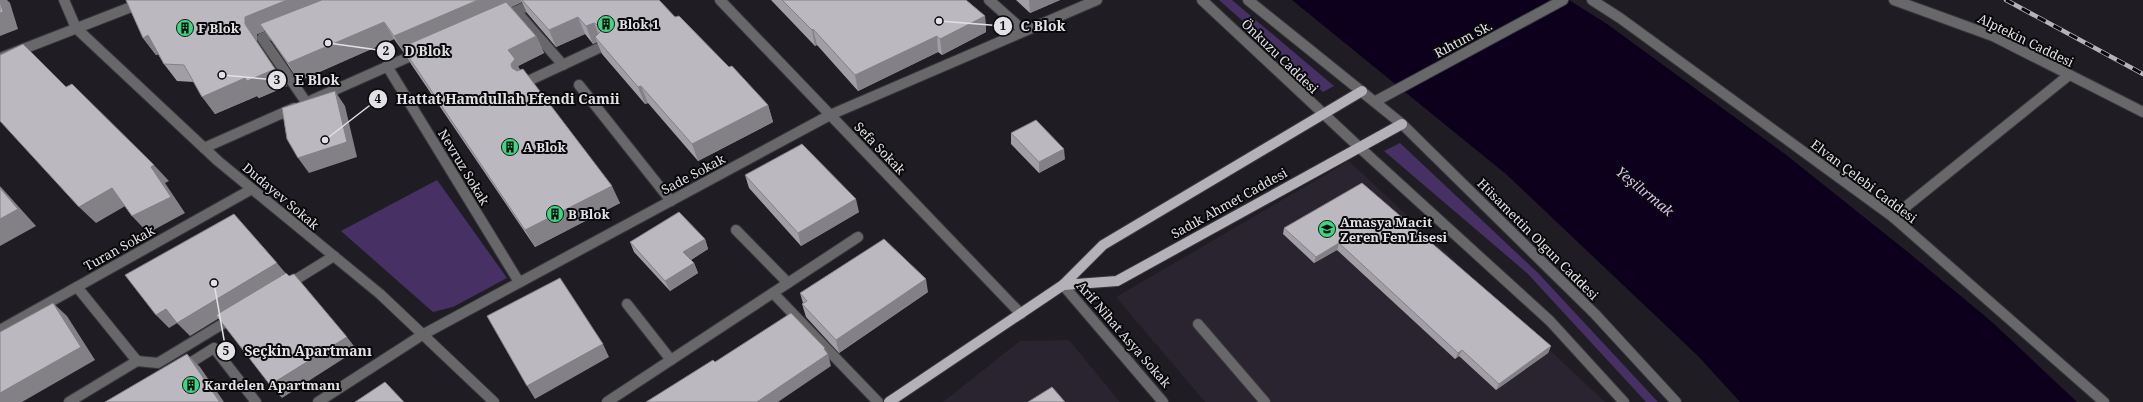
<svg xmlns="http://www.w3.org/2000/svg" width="2143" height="402" viewBox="0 0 2143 402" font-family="'Noto Serif',serif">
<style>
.built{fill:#292430}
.green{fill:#473063}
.water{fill:#0c001d}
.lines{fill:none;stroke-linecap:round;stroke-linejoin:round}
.minor-casing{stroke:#3a383e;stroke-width:12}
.major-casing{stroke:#3a383e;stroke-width:12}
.minor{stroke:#68676a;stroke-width:10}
.major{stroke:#b4b2b8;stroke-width:10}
.rail-casing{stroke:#b5b3b8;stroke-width:4.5}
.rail{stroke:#09080a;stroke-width:3;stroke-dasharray:9;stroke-linecap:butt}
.wall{fill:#a19ea5}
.shaded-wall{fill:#838186}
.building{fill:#bbb8c0;stroke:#838186}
.labels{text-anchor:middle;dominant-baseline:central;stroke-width:4;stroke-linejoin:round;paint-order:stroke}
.poi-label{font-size:13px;font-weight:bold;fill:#e2e1e5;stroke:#09080a;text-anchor:start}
.street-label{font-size:13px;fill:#e2e1e5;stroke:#09080a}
.water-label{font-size:14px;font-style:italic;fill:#dac4fa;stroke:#09080a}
.leader{fill:none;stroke:#e2e1e5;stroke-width:1.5}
.callout-dot{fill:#e2e1e5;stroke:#09080a;stroke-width:1.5}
.mark-label{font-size:12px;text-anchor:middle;font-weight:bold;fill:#111}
.callout-label{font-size:14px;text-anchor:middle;font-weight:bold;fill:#e2e1e5;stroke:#09080a;stroke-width:4;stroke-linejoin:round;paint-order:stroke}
</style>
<rect width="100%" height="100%" fill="#1f1d23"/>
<g class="built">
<polygon points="1349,161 1605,402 1205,402 1116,297"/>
<polygon points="1069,340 1120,402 943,402 1020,341"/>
</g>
<g class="green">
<polygon points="1219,0 1232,0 1334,86 1323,92"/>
<polygon points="1400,143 1538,273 1658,402 1646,402 1527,273 1384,151"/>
<polygon points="437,180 507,278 453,307 433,312 341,231"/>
</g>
<polygon class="water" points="1292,0 1569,0 1607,24 1785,154 1909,253 1992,322 2077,402 1740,402 1698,356 1507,175"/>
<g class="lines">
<g class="minor-casing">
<g id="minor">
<polyline points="64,0 76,28 218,161 380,294 494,402"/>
<polyline points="720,0 1021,314"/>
<polyline points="989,0 1024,31"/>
<polyline points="1202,0 1359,147 1550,321 1624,402"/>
<polyline points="1248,0 1402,124 1595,314 1676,402"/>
<polyline points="1592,0 1620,18 1893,217 2104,402"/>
<polyline points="1894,0 1993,36 2143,112"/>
<polyline points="516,11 563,65"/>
<polyline points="503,17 541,0"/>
<polyline points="281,31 262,38 306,102"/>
<polyline points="0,58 149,0"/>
<polyline points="387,66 519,282"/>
<polyline points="526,82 601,47"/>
<polyline points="579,85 671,201"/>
<polyline points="312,100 420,52"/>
<polyline points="1376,101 1563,0"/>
<polyline points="204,148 294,108"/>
<polyline points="1893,217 2069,75"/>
<polyline points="736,230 788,283"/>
<polyline points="287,285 334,256"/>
<polyline points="1063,285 1163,402"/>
<polyline points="773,293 878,402"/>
<polyline points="627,304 671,360"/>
<polyline points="1198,324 1265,402"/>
<polyline points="0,330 252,189"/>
<polyline points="137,361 158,363 234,317"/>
<polyline points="182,368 214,348 256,402"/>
<polyline points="69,402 137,361 77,287"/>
<polyline points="318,402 422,335 830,115 1097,0"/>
<polyline points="607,402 858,237"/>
</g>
</g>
<g class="major-casing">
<g id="major">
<polyline points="1063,285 1117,281 1402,124"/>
<polyline points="889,402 1063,285 1103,245 1362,91"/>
</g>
</g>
<use href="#minor" class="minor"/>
<use href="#major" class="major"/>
<g class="rail-casing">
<polyline id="rail" points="2006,0 2143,74"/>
</g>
<use href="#rail" class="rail"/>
</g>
<g class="wall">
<polygon points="126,0 659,0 675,17 768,105 773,122 698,161 648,103 645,104 602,54 597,42 593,44 585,34 556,47 527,13 522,2 511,7 536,36 544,53 518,66 520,70 620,203 535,247 411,64 405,53 404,53 394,39 299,81 265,31 257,34 257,42 287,86 259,98 257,96 215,114 194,82 177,81 164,64 158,54 156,55 143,38"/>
<polygon points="771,0 966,0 985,16 986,32 942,55 938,52 858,91 817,45 815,46"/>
<polygon points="1016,0 1060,0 1030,13"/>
<polygon points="1011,133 1065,159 1039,173 1011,144"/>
<polygon points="745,175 859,212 801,246 749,188"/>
<polygon points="1362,183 1551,346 1548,353 1496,390 1459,356 1455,359 1337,250 1314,263 1283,234 1284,228"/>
<polygon points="705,239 708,249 691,260 694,263 698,273 670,291 634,252 630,242"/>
<polygon points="928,292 839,353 806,317 802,304 803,303 800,293"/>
</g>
<g class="shaded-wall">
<polygon points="0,0 7,0 10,3 18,29 0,36"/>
<polygon points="283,0 342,0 257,34 257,42 245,24 245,17"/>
<polygon points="478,0 521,0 522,2 405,52 402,47 405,53 404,53 394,36"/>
<polygon points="1029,0 1060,0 1030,13"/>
<polygon points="985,16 986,32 942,55 940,39"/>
<polygon points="578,17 585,34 556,47 549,30"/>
<polygon points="384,22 394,39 299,81 288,63"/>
<polygon points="594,23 601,41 595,37 597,42 593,44 586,26"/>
<polygon points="813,29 817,45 815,46 812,30"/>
<polygon points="148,35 162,53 156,55 143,38"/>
<polygon points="536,36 544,53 518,66 523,76 512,68 508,50"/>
<polygon points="937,36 938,52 858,91 855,75"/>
<polygon points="275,69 287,86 259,98 257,96 215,114 202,97 245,78"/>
<polygon points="641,86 648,103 645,104 638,87"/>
<polygon points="335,91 345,106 357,157 309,173 298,158"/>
<polygon points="768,105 773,122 698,161 692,144"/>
<polygon points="1064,149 1065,159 1039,173 1039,162"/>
<polygon points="154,165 169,181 165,183 185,213 148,233 132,216 151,167"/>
<polygon points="0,186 36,226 0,246"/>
<polygon points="612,186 620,203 535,247 525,230"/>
<polygon points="112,188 127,205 96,223 79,207"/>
<polygon points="856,199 859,212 801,246 798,233"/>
<polygon points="705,239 708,249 687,262 683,252"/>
<polygon points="1339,243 1337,250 1314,263 1316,257"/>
<polygon points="277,263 288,276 190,336 177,323"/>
<polygon points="694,263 698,273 670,291 665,281"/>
<polygon points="926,279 928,292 839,353 836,340"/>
<polygon points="53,303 67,316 95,360 22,402 0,402 0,393"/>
<polygon points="166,309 179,322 169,328 156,315"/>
<polygon points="347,337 357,350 282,398 270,385"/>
<polygon points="603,344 609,357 535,399 527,386"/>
<polygon points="1551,346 1548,353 1496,390 1499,384"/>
<polygon points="825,348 827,354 828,354 831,366 778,402 757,402"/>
<polygon points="1462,350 1459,356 1455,359 1458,353"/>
<polygon points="187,354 200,367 224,402 218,402"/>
</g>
<g class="building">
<polygon points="126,0 287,0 245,17 245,24 275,69 247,81 245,78 202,97 184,65 164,64 148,35 143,38"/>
<polygon points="322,0 478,0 394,36 384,22 288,63 260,24"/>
<polygon points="522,0 659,0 675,17 679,16 729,67 732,66 768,105 692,144 641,86 638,87 595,37 601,31 598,25 594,23 586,26 578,17 549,30"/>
<polygon points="782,0 966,0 985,16 940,39 937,36 855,75 813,29 812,30"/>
<polygon points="0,2 3,12 0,13"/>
<polygon points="506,2 536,36 508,50 515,59 511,64 512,68 517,71 523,69 612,186 525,230 402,47"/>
<polygon points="23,44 66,87 72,84 154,165 151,167 171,197 132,216 112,188 79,207 0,121 0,55"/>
<polygon points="335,91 347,142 298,158 287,139 282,108"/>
<polygon points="1036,120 1064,149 1039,162 1011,133"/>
<polygon points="802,144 856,199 798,233 745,175"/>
<polygon points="1362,183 1551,346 1499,384 1462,350 1458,353 1339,243 1316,257 1284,228"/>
<polygon points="0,188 18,209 0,219"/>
<polygon points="679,212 705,239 683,252 694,263 665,281 630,242"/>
<polygon points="234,214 277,263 177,323 166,309 156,315 125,275"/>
<polygon points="884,239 926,279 836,340 802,304 807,301 800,293"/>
<polygon points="286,273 289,276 294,274 347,337 270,385 216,315"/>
<polygon points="560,278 603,344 527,386 487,316"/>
<polygon points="53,303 81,347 0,393 0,332"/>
<polygon points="791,313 825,348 824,349 828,354 757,402 646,402 713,360 715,362"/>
<polygon points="187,354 219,401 218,402 105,402"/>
<polygon points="385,382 404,402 355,402"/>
<polygon points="1052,387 1065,402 1028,402"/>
</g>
<defs>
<g id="building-disc" transform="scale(0.9)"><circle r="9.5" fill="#3cd77e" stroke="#09080a"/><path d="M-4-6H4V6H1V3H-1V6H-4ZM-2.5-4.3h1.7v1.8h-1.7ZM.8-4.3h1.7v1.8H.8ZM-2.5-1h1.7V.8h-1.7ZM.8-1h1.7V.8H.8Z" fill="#111"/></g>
<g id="school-disc" transform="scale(0.9)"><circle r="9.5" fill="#3cd77e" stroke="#09080a"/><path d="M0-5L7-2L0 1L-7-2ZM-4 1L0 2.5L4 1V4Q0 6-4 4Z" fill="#111"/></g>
</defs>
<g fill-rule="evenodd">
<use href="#building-disc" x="606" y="24"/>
<use href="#building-disc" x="185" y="28"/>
<use href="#building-disc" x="510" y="147"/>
<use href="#building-disc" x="555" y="214"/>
<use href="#school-disc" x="1327" y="229"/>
<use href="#building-disc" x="191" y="385"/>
</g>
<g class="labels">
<g class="poi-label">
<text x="619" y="24">Blok 1</text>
<text x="198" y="28">F Blok</text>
<text x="523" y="147">A Blok</text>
<text x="568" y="214">B Blok</text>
<text x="1340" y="222">Amasya Macit<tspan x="1340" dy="15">Zeren Fen Lisesi</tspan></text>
<text x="204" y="385">Kardelen Apartmanı</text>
</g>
<g class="street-label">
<text transform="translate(1463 39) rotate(-28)">Rıhtım Sk.</text>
<text transform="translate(2026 40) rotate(26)">Alptekin Caddesi</text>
<text transform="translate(1280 56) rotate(44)">Önkuzu Caddesi</text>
<text transform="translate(880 148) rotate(46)">Sefa Sokak</text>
<text transform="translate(464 167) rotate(59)">Nevruz Sokak</text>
<text transform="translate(693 174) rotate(-28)">Sade Sokak</text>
<text transform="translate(1864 181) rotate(37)">Elvan Çelebi Caddesi</text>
<text transform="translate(281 196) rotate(40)">Dudayev Sokak</text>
<text transform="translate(1229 203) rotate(-29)">Sadık Ahmet Caddesi</text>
<text transform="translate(1538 239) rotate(45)">Hüsamettin Olgun Caddesi</text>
<text transform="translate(119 248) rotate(-29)">Turan Sokak</text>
<text transform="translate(1124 334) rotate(49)">Arif Nihat Asya Sokak</text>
</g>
<g class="water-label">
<text transform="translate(1645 191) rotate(39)">Yeşilırmak</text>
</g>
</g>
<path class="leader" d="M939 21L1003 26M328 43L386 51M222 75L277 80M325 140L378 99M214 283L226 351"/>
<g class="callout-dot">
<circle cx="939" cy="21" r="4"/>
<circle cx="328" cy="43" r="4"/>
<circle cx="222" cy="75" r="4"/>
<circle cx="325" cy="140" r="4"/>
<circle cx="214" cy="283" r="4"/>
<circle cx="1003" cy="26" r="10"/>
<circle cx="386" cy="51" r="10"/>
<circle cx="277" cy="80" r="10"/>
<circle cx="378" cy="99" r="10"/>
<circle cx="226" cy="351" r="10"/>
</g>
<g class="mark-label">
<text x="1003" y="30">1</text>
<text x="386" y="55">2</text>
<text x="277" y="84">3</text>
<text x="378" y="103">4</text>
<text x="226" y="355">5</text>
</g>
<g class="callout-label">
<text x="1043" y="31">C Blok</text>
<text x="427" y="56">D Blok</text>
<text x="317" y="85">E Blok</text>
<text x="508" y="104">Hattat Hamdullah Efendi Camii</text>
<text x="308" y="356">Seçkin Apartmanı</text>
</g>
</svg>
